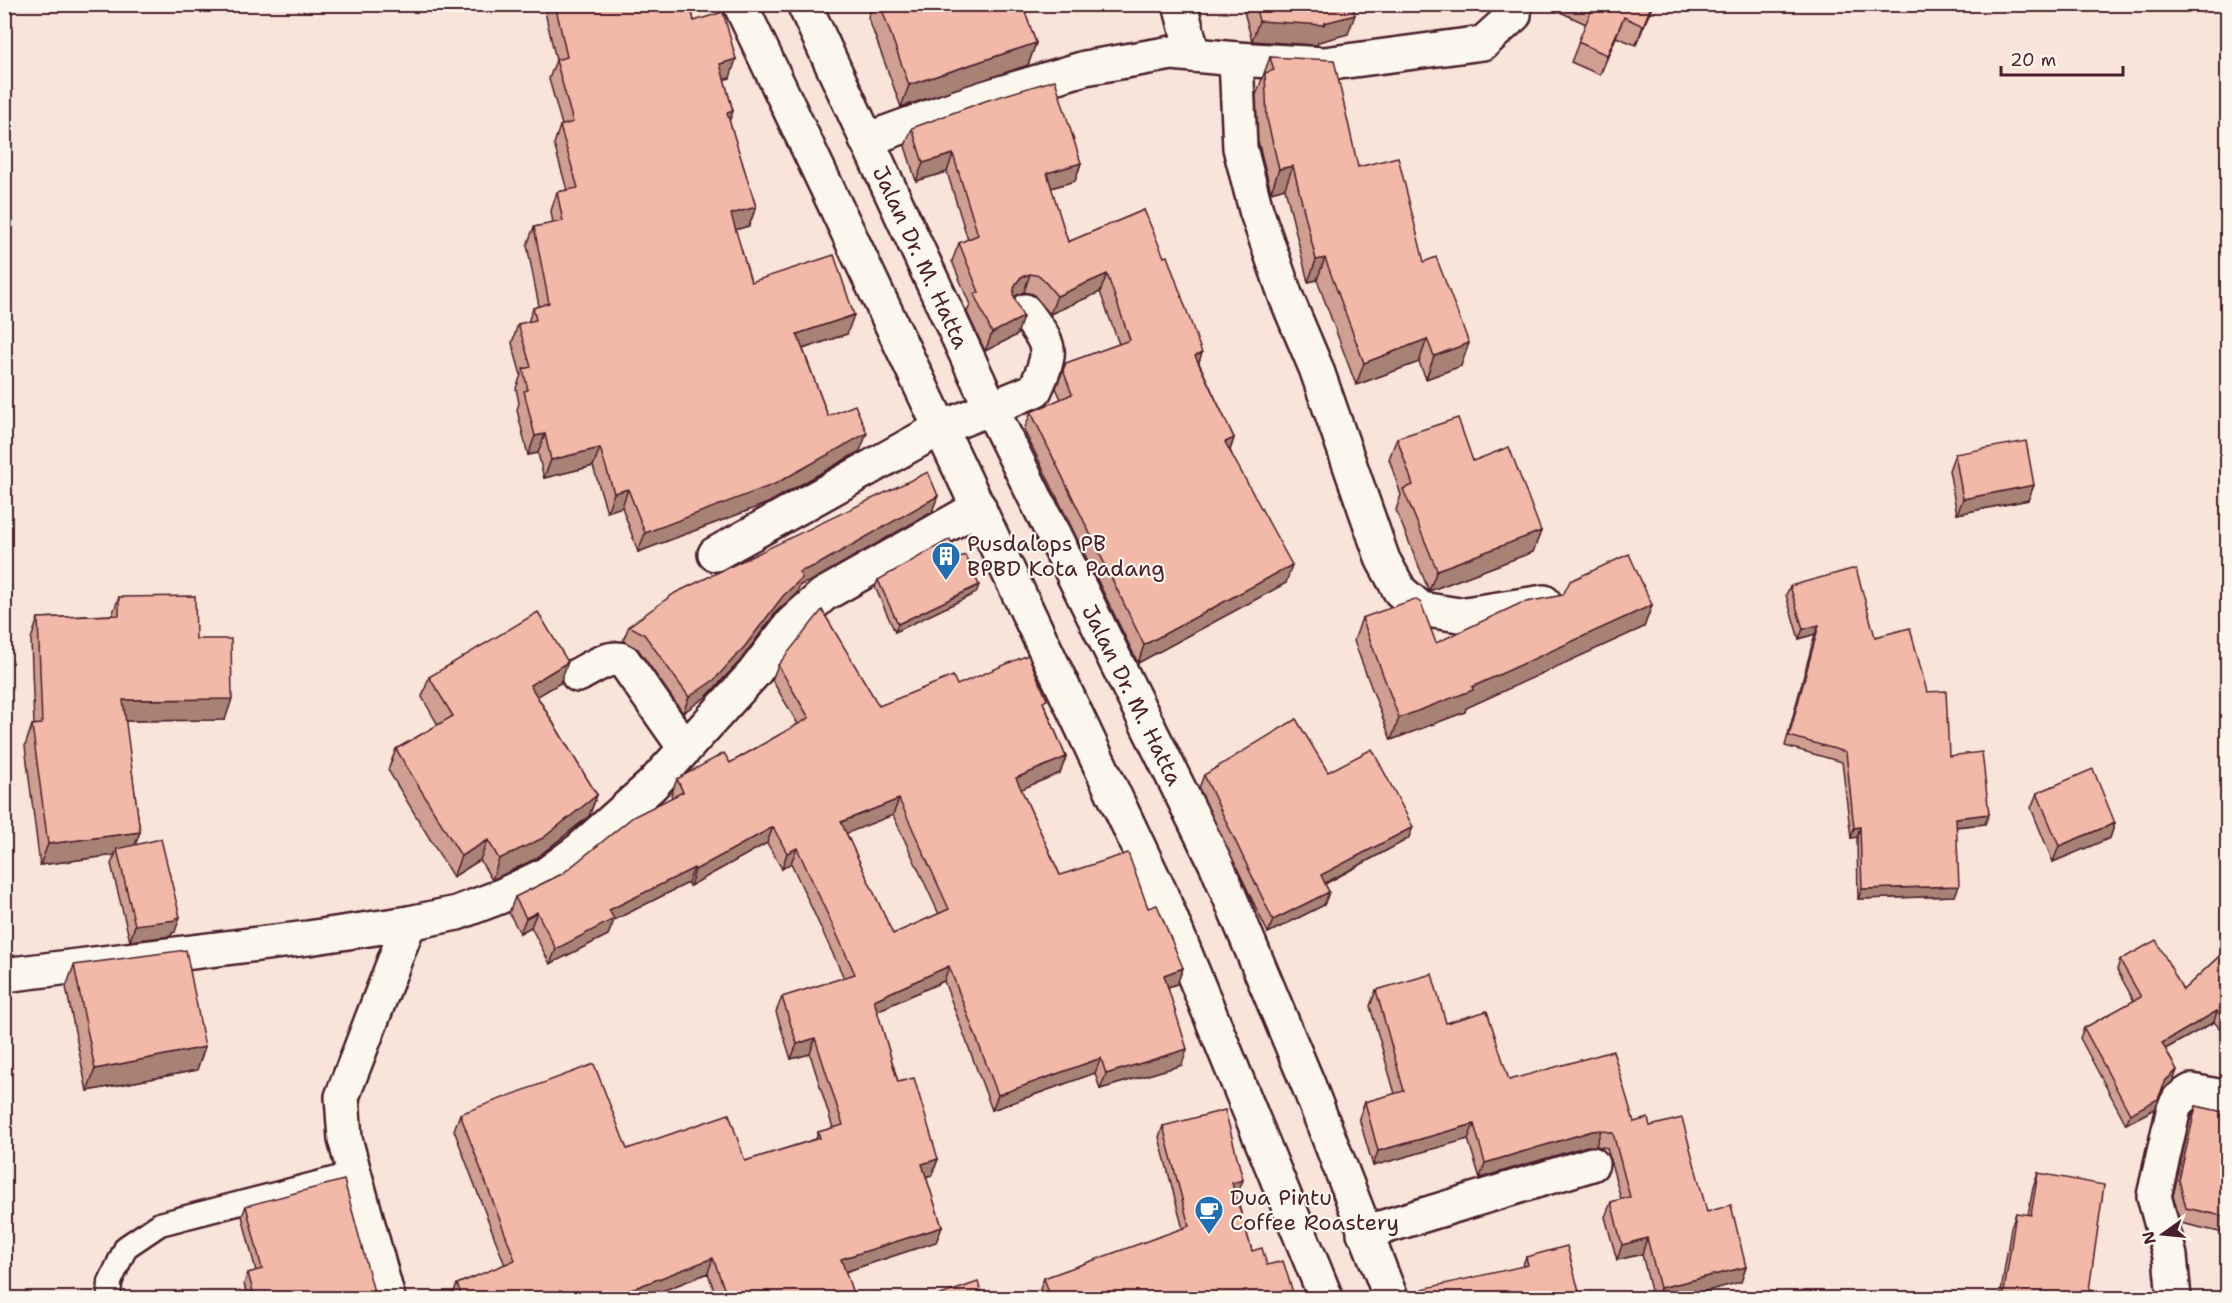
<svg xmlns="http://www.w3.org/2000/svg" width="2232" height="1303" viewBox="0 0 2232 1303" font-family="'Shantell Sans',sans-serif">
<style>
.lines{fill:none;stroke-linecap:round;stroke-linejoin:round}
.service-casing{stroke:#4a1f2b;stroke-width:27}
.minor-casing{stroke:#4a1f2b;stroke-width:38}
.secondary-casing{stroke:#4a1f2b;stroke-width:38}
.service{stroke:#fbf7ec;stroke-width:22}
.minor{stroke:#fbf7ec;stroke-width:33}
.secondary{stroke:#fbf7ec;stroke-width:33}
.wall{fill:#d09f91;stroke:#4a1f2b;stroke-width:1.5;fill-rule:evenodd}
.shaded-wall{fill:#a98276;stroke:#4a1f2b;stroke-width:1.5}
.building{fill:#f2b9a9;stroke:#4a1f2b;stroke-width:1.5;fill-rule:evenodd}
.labels{text-anchor:middle;dominant-baseline:central;stroke-width:4.5;stroke-linejoin:round;paint-order:stroke}
.street-label{font-size:22px;fill:#4a1f2b;stroke:#fbf7ec}
.poi-label{font-size:22px;fill:#4a1f2b;stroke:#fbf7ec;text-anchor:start}
</style>
<rect width="100%" height="100%" fill="#f8e4d8"/>
<filter id="ink" filterUnits="userSpaceOnUse"><feTurbulence type="fractalNoise" baseFrequency=".0167" numOctaves="2"/><feDisplacementMap in="SourceGraphic" scale="12" xChannelSelector="R" yChannelSelector="G"/><feConvolveMatrix kernelMatrix="1 2 1 2 8 2 1 2 1" color-interpolation-filters="sRGB"/></filter>
<g filter="url(#ink)">
<g class="lines">
<g class="service-casing">
<polyline id="service" points="109,1298 110,1282 126,1247 160,1224 356,1173"/>
</g>
<g class="minor-casing">
<g id="minor">
<polyline points="1180,4 1193,55"/>
<polyline points="1236,59 1324,64 1483,43 1514,15 1515,4"/>
<polyline points="866,140 973,101 1085,68 1172,53 1236,59 1240,148 1256,210 1286,297 1316,368 1383,560 1400,591 1421,609 1459,615 1544,602"/>
<path d="M991,408L1035,390C1054,348 1051,347 1025,311"/>
<polyline points="715,554 939,429"/>
<path d="M578,675C590,669 609,655 623,660L685,748"/>
<polyline points="4,975 308,938 409,923 457,913 499,897 545,875 579,850 652,785 754,673 792,623 823,595 979,507"/>
<polyline points="1364,1233 1592,1164"/>
<polyline points="388,1298 345,1139 342,1097 409,923"/>
<polyline points="2174,1298 2170,1256 2154,1196 2174,1108 2179,1099 2191,1091 2228,1098"/>
</g>
</g>
<g class="secondary-casing">
<g id="secondary">
<polyline points="740,4 1160,892 1326,1298"/>
<path id="s1" d="M804,4L991,408L1216,864L1308,1084L1391,1298"/>
<polyline points="939,429 991,408"/>
</g>
</g>
<use href="#service" class="service"/>
<use href="#minor" class="minor"/>
<use href="#secondary" class="secondary"/>
</g>
<g class="wall">
<polygon points="548,4 690,4 694,21 730,78 724,79 733,111 729,121 756,207 749,226 735,230 751,282 847,334 803,349 828,416 860,451 768,503 638,552 622,507 607,512 593,466 544,478 538,453 528,455 517,410 519,403 516,388 521,375 512,343 518,324 528,322 533,308 539,306 527,245 534,227 553,223 551,211 557,192 567,190 554,144 560,126 562,125 549,79 556,60 545,12"/>
<polygon points="873,4 1022,4 1036,43 1028,65 901,107 868,17"/>
<polygon points="1242,4 1352,4 1348,34 1318,42 1317,45 1252,41"/>
<polygon points="1543,4 1653,4 1636,45 1616,37 1600,75 1571,62 1586,24"/>
<polygon points="2198,4 2211,4 2203,13"/>
<polygon points="1270,57 1358,167 1424,262 1461,366 1426,379 1419,362 1356,385 1317,280 1308,282 1285,188 1271,192 1258,141 1256,95"/>
<polygon points="912,128 1081,163 1075,181 1051,188 1068,242 1144,210 1199,363 1234,438 1230,450 1286,583 1138,663 1024,430 1031,412 1061,399 1056,388 1066,363 1119,344 1100,292 1050,314 1033,294 1024,292 1015,296 1017,335 985,351 967,312 970,305 952,261 959,243 968,240 947,172 916,181 905,146"/>
<polygon points="1397,438 1541,531 1533,552 1429,591 1396,510 1401,495 1389,459"/>
<polygon points="1955,454 2034,485 2028,500 1957,514 1949,470"/>
<polygon points="932,512 811,581 800,585 797,593 777,611 740,661 708,695 683,713 638,649 623,641 629,626"/>
<polygon points="958,558 976,593 895,632 875,587 878,580"/>
<polygon points="1790,586 1875,637 1927,692 1949,756 1989,814 1985,824 1956,827 1955,896 1858,899 1857,837 1851,838 1842,762 1785,746 1815,634 1799,639 1786,595"/>
<polygon points="119,597 196,639 225,720 125,721 140,832 135,845 175,932 172,933 171,936 130,941 111,864 115,855 40,865 25,746 32,725 34,725 31,639 38,618 112,615"/>
<polygon points="1652,605 1644,627 1466,708 1465,712 1391,740 1354,641 1362,618 1436,643"/>
<path d="M778,665L879,706L957,685L1045,706L1066,757L1060,773L1021,789L1060,875L1148,908L1183,968L1177,984L1168,987L1182,1065L1100,1089L1095,1073L992,1110L944,981L877,1011L898,1082L938,1159L932,1175L926,1177L942,1227L936,1242L845,1272L855,1299H717L708,1273L642,1299H451L457,1284L505,1265L454,1130L460,1114L627,1149L745,1161L816,1139L818,1132L833,1128L810,1054L791,1059L776,1012L782,997L844,978L791,863L782,869L767,843L690,886L688,883L614,920L608,935L550,964L531,927L520,933L509,913L515,897L562,874L672,797L671,795L677,779L730,763L798,724L772,680ZM893,815L939,914L893,934L846,833Z"/>
<polygon points="429,677 560,683 537,696 597,795 589,816 535,859 492,880 480,860 453,877 388,770 396,749 438,725 422,697"/>
<polygon points="1328,772 1413,827 1408,839 1325,884 1329,892 1324,905 1268,933 1199,788 1204,775"/>
<polygon points="2037,793 2115,823 2110,838 2053,862 2031,808"/>
<polygon points="2228,948 2228,1037 2214,1022 2165,1049 2177,1070 2173,1081 2163,1090 2155,1109 2126,1124 2080,1038 2084,1028 2134,1001 2117,970 2120,960 2183,990"/>
<polygon points="74,965 197,1070 87,1091 66,987"/>
<polygon points="1376,990 1446,1023 1509,1080 1634,1122 1650,1126 1707,1212 1746,1267 1741,1282 1675,1299 1653,1299 1642,1254 1617,1260 1605,1217 1611,1202 1621,1199 1607,1148 1596,1146 1587,1146 1480,1178 1468,1139 1373,1166 1359,1118 1365,1102 1395,1094 1370,1006"/>
<polygon points="2196,1106 2228,1113 2228,1234 2181,1223 2173,1196 2190,1121"/>
<polygon points="1163,1126 1239,1190 1235,1192 1252,1251 1267,1265 1295,1299 1044,1299 1040,1289 1044,1278 1183,1229 1159,1137"/>
<polygon points="2038,1173 2089,1290 2095,1299 2000,1299 2011,1227 2016,1213 2028,1215 2033,1188"/>
<polygon points="246,1206 374,1292 378,1299 248,1299 244,1284 248,1273 256,1271 242,1216"/>
<polygon points="1526,1257 1581,1299 1522,1267"/>
<polygon points="1422,1289 1424,1299 1419,1299"/>
</g>
<g class="shaded-wall">
<polygon points="1652,4 1653,4 1636,45 1643,26"/>
<polygon points="2206,4 2211,4 2203,13"/>
<polygon points="1355,15 1348,34 1318,42 1317,45 1252,41 1259,21 1324,23"/>
<polygon points="1624,17 1616,37 1600,75 1607,55"/>
<polygon points="1036,43 1028,65 901,107 909,85"/>
<polygon points="736,59 730,78 713,82 720,64"/>
<polygon points="733,111 726,130 727,113"/>
<polygon points="953,154 947,172 916,181 923,163"/>
<polygon points="1081,163 1075,181 1040,191 1047,173"/>
<polygon points="1293,166 1285,188 1271,192 1279,169"/>
<polygon points="756,207 749,226 724,233 731,214"/>
<polygon points="1325,258 1317,280 1308,282 1316,260"/>
<polygon points="1030,274 1024,292 1015,296 1008,303 1015,285 1021,277"/>
<polygon points="1107,274 1100,292 1050,314 1057,296"/>
<polygon points="854,315 847,334 790,353 797,334"/>
<polygon points="1023,317 1017,335 985,351 992,333"/>
<polygon points="1427,339 1419,362 1356,385 1364,363"/>
<polygon points="1469,343 1461,366 1426,379 1434,356"/>
<polygon points="1202,353 1196,371 1195,356"/>
<polygon points="867,433 860,451 768,503 638,552 645,533"/>
<polygon points="545,434 538,453 528,455 535,436"/>
<polygon points="1234,438 1228,456 1225,442"/>
<polygon points="600,448 593,466 544,478 551,460"/>
<polygon points="2034,485 2028,500 1957,514 1963,499"/>
<polygon points="628,489 622,507 607,512 614,493"/>
<polygon points="938,496 932,512 811,581 800,585 797,593 777,611 740,661 708,695 683,713 689,697 799,572"/>
<polygon points="1541,531 1533,552 1429,591 1437,570"/>
<polygon points="1292,565 1286,583 1138,663 1144,645"/>
<polygon points="979,585 976,593 895,632 898,624"/>
<polygon points="1652,605 1644,627 1466,708 1465,712 1391,740 1399,718 1472,687"/>
<polygon points="1819,625 1815,634 1799,639 1803,629"/>
<polygon points="568,662 560,683 523,705 530,685"/>
<polygon points="232,699 225,720 115,721 123,700"/>
<polygon points="1066,757 1060,773 1010,794 1016,778"/>
<polygon points="597,795 589,816 535,859 492,880 499,859"/>
<polygon points="899,799 893,815 835,838 841,822"/>
<polygon points="1989,814 1985,824 1952,827 1956,818"/>
<polygon points="2115,823 2110,838 2053,862 2059,846"/>
<polygon points="773,827 767,843 690,886 695,870"/>
<polygon points="1413,827 1408,839 1316,888 1321,875"/>
<polygon points="1860,827 1857,837 1851,838 1854,828"/>
<polygon points="140,832 132,853 117,849 115,855 40,865 48,844"/>
<polygon points="488,840 480,860 453,877 461,856"/>
<polygon points="797,848 791,863 782,869 787,853"/>
<polygon points="694,868 688,883 614,920 608,935 550,964 556,949 609,910"/>
<polygon points="1959,886 1955,896 1858,899 1862,889"/>
<polygon points="1329,892 1324,905 1268,933 1273,920"/>
<polygon points="537,912 531,927 520,933 526,918"/>
<polygon points="180,917 175,932 172,933 171,936 130,941 135,925"/>
<polygon points="949,966 944,981 868,1015 874,1000"/>
<polygon points="1183,968 1177,984 1158,990 1164,975"/>
<polygon points="2217,1011 2214,1022 2158,1053 2162,1043"/>
<polygon points="815,1038 810,1054 791,1059 797,1044"/>
<polygon points="205,1047 197,1070 87,1091 95,1069"/>
<polygon points="1187,1049 1182,1065 1100,1089 1106,1074"/>
<polygon points="1101,1058 1095,1073 992,1110 998,1095"/>
<polygon points="2177,1070 2173,1081 2163,1090 2155,1109 2126,1124 2130,1114"/>
<polygon points="1474,1124 1468,1139 1373,1166 1378,1151"/>
<polygon points="1601,1130 1596,1146 1587,1146 1480,1178 1485,1163 1592,1131"/>
<polygon points="938,1159 932,1175 916,1179 922,1164"/>
<polygon points="1243,1180 1239,1190 1228,1193 1232,1183"/>
<polygon points="942,1227 936,1242 835,1275 841,1259"/>
<polygon points="1647,1238 1642,1254 1617,1260 1622,1245"/>
<polygon points="713,1258 708,1273 642,1299 606,1299"/>
<polygon points="1746,1267 1741,1282 1675,1299 1656,1299 1660,1288"/>
</g>
<g class="building">
<polygon points="555,4 690,4 694,21 723,12 736,59 720,64 733,111 727,113 756,207 731,214 751,282 834,255 854,315 797,334 828,416 855,405 867,433 775,484 645,533 628,489 614,493 600,448 551,460 545,434 535,436 524,391 528,390 523,369 531,367 518,324 536,320 533,308 549,303 534,227 563,221 557,192 578,188 560,126 573,122 556,60 567,57"/>
<polygon points="880,4 1022,4 1036,43 909,85"/>
<polygon points="1255,4 1352,4 1355,15 1324,23 1324,25 1259,21"/>
<polygon points="1594,4 1652,4 1643,26 1624,17 1607,55 1578,42"/>
<polygon points="1270,57 1334,60 1358,167 1398,157 1424,262 1436,257 1469,343 1434,356 1427,339 1364,363 1325,258 1316,260 1293,166 1279,169 1267,119 1265,73 1274,70"/>
<polygon points="1055,80 1081,163 1047,173 1068,242 1144,210 1164,257 1167,256 1202,353 1195,356 1234,438 1225,442 1292,565 1144,645 1031,412 1072,394 1063,370 1066,363 1130,340 1107,274 1057,296 1040,276 1030,274 1021,277 1015,285 1013,294 1023,317 992,333 974,294 979,292 959,243 978,235 953,154 923,163 912,128 985,101"/>
<polygon points="1458,418 1473,461 1509,447 1541,531 1437,570 1403,489 1413,485 1397,438"/>
<polygon points="2026,441 2034,485 1963,499 1955,454"/>
<polygon points="928,472 938,496 817,565 799,572 802,578 783,596 745,646 714,680 689,697 644,634 629,626 675,593"/>
<polygon points="950,539 958,558 965,555 979,585 898,624 878,580"/>
<polygon points="1629,554 1652,605 1472,687 1473,690 1399,718 1362,618 1415,599 1421,603 1436,643 1521,603 1563,595 1570,581"/>
<polygon points="1856,568 1875,637 1910,628 1927,692 1946,691 1949,756 1982,752 1989,814 1956,818 1959,886 1862,889 1860,827 1854,828 1846,752 1789,736 1819,625 1803,629 1790,586"/>
<polygon points="195,596 196,639 231,639 232,699 123,700 140,832 48,844 32,725 42,724 38,618 119,615 119,597"/>
<path d="M822,610L879,706L953,676L957,685L1028,655L1047,700L1043,702L1066,757L1016,778L1060,875L1128,853L1148,908L1157,905L1183,968L1164,975L1187,1049L1106,1074L1101,1058L998,1095L949,966L874,1000L898,1082L914,1078L938,1159L922,1164L942,1227L841,1259L855,1299H728L713,1258L606,1299H463L457,1284L515,1260L460,1114L594,1064L627,1149L729,1114L745,1161L820,1138L818,1132L843,1125L815,1038L797,1044L782,997L855,974L797,848L787,853L773,827L695,870L694,868L609,910L614,919L556,949L537,912L526,918L515,897L562,874L633,817L683,792L677,779L724,753L730,763L809,718L778,665ZM899,799L949,909L893,934L841,822Z"/>
<polygon points="538,612 568,662 530,685 597,795 543,838 499,859 488,840 461,856 396,749 453,716 429,677"/>
<polygon points="1296,719 1328,772 1372,749 1413,827 1321,875 1329,892 1273,920 1204,775"/>
<polygon points="2093,769 2115,823 2059,846 2037,793"/>
<polygon points="161,839 180,917 176,918 176,920 135,925 117,849"/>
<polygon points="2156,940 2183,990 2228,948 2228,1022 2217,1011 2162,1043 2177,1070 2166,1080 2158,1099 2130,1114 2084,1028 2141,997 2120,960"/>
<polygon points="186,950 205,1047 95,1069 74,965"/>
<polygon points="1432,974 1446,1023 1487,1011 1509,1080 1613,1051 1634,1122 1648,1118 1650,1126 1682,1118 1707,1212 1731,1205 1746,1267 1660,1288 1647,1238 1622,1245 1611,1202 1630,1197 1613,1133 1601,1130 1592,1131 1485,1163 1474,1124 1378,1151 1365,1102 1404,1091 1376,990"/>
<polygon points="2196,1106 2228,1113 2228,1217 2186,1208 2179,1180"/>
<polygon points="1225,1110 1243,1180 1232,1183 1252,1251 1262,1248 1267,1265 1283,1261 1295,1299 1051,1299 1044,1278 1189,1226 1163,1126"/>
<polygon points="2038,1173 2104,1185 2089,1290 2096,1291 2095,1299 2003,1299 2016,1213 2031,1215"/>
<polygon points="344,1180 374,1292 378,1299 255,1299 248,1273 262,1269 246,1206"/>
<polygon points="1567,1246 1581,1299 1424,1299 1422,1289 1528,1265 1526,1257"/>
<polygon points="978,1282 984,1299 929,1299"/>
</g>
</g>
<defs>
<g id="building-pin" transform="scale(1.5)"><path d="M0 17L-7.5 6A9.5 9.5 0 1 1 7.5 6Z" fill="#1f6fb2" stroke="#fbf7ec"/><path d="M-4-6H4V6H1V3H-1V6H-4ZM-2.5-4.3h1.7v1.8h-1.7ZM.8-4.3h1.7v1.8H.8ZM-2.5-1h1.7V.8h-1.7ZM.8-1h1.7V.8H.8Z" fill="#fff"/></g>
<g id="cafe-pin" transform="scale(1.5)"><path d="M0 17L-7.5 6A9.5 9.5 0 1 1 7.5 6Z" fill="#1f6fb2" stroke="#fbf7ec"/><path d="M-5.5-4.5H6V0H3Q3 3.5 0 3.5H-2.5Q-5.5 3.5-5.5 0ZM3-3.2v2h1.7v-2ZM-6 4.5H4V6H-6Z" fill="#fff"/></g>
</defs>
<g fill-rule="evenodd">
<use href="#building-pin" x="946" y="556"/>
<use href="#cafe-pin" x="1209" y="1210"/>
</g>
<g class="labels">
<g class="street-label">
<text stroke="none"><textPath href="#s1" startOffset="279">Jalan Dr. M. Hatta</textPath></text>
<text stroke="none"><textPath href="#s1" startOffset="765">Jalan Dr. M. Hatta</textPath></text>
</g>
<g class="poi-label">
<text x="967" y="543">Pusdalops PB<tspan x="967" dy="25">BPBD Kota Padang</tspan></text>
<text x="1230" y="1197">Dua Pintu<tspan x="1230" dy="25">Coffee Roastery</tspan></text>
</g>
</g>
<rect width="2232" height="1303" fill="none" stroke="#fbf7ec" stroke-width="24"/>
<rect x="12" y="12" width="2208" height="1279" fill="none" stroke="#4a1f2b" stroke-width="2" filter="url(#ink)"/>
<g transform="translate(2163 1234) rotate(255)" stroke="#fbf7ec" stroke-width="4.5" paint-order="stroke">
<path d="M0-4.5L10 22L0 15L-10 22Z" fill="#4a1f2b"/>
<text y="-9" font-size="16" font-weight="bold" text-anchor="middle" fill="#4a1f2b">N</text>
</g>
<path d="M2001 66v9h122v-9" fill="none" stroke="#4a1f2b" stroke-width="3"/>
<text x="2010" y="66" font-size="18" fill="#4a1f2b" stroke="#fbf7ec" stroke-width="4.5" paint-order="stroke">20 m</text>
</svg>
